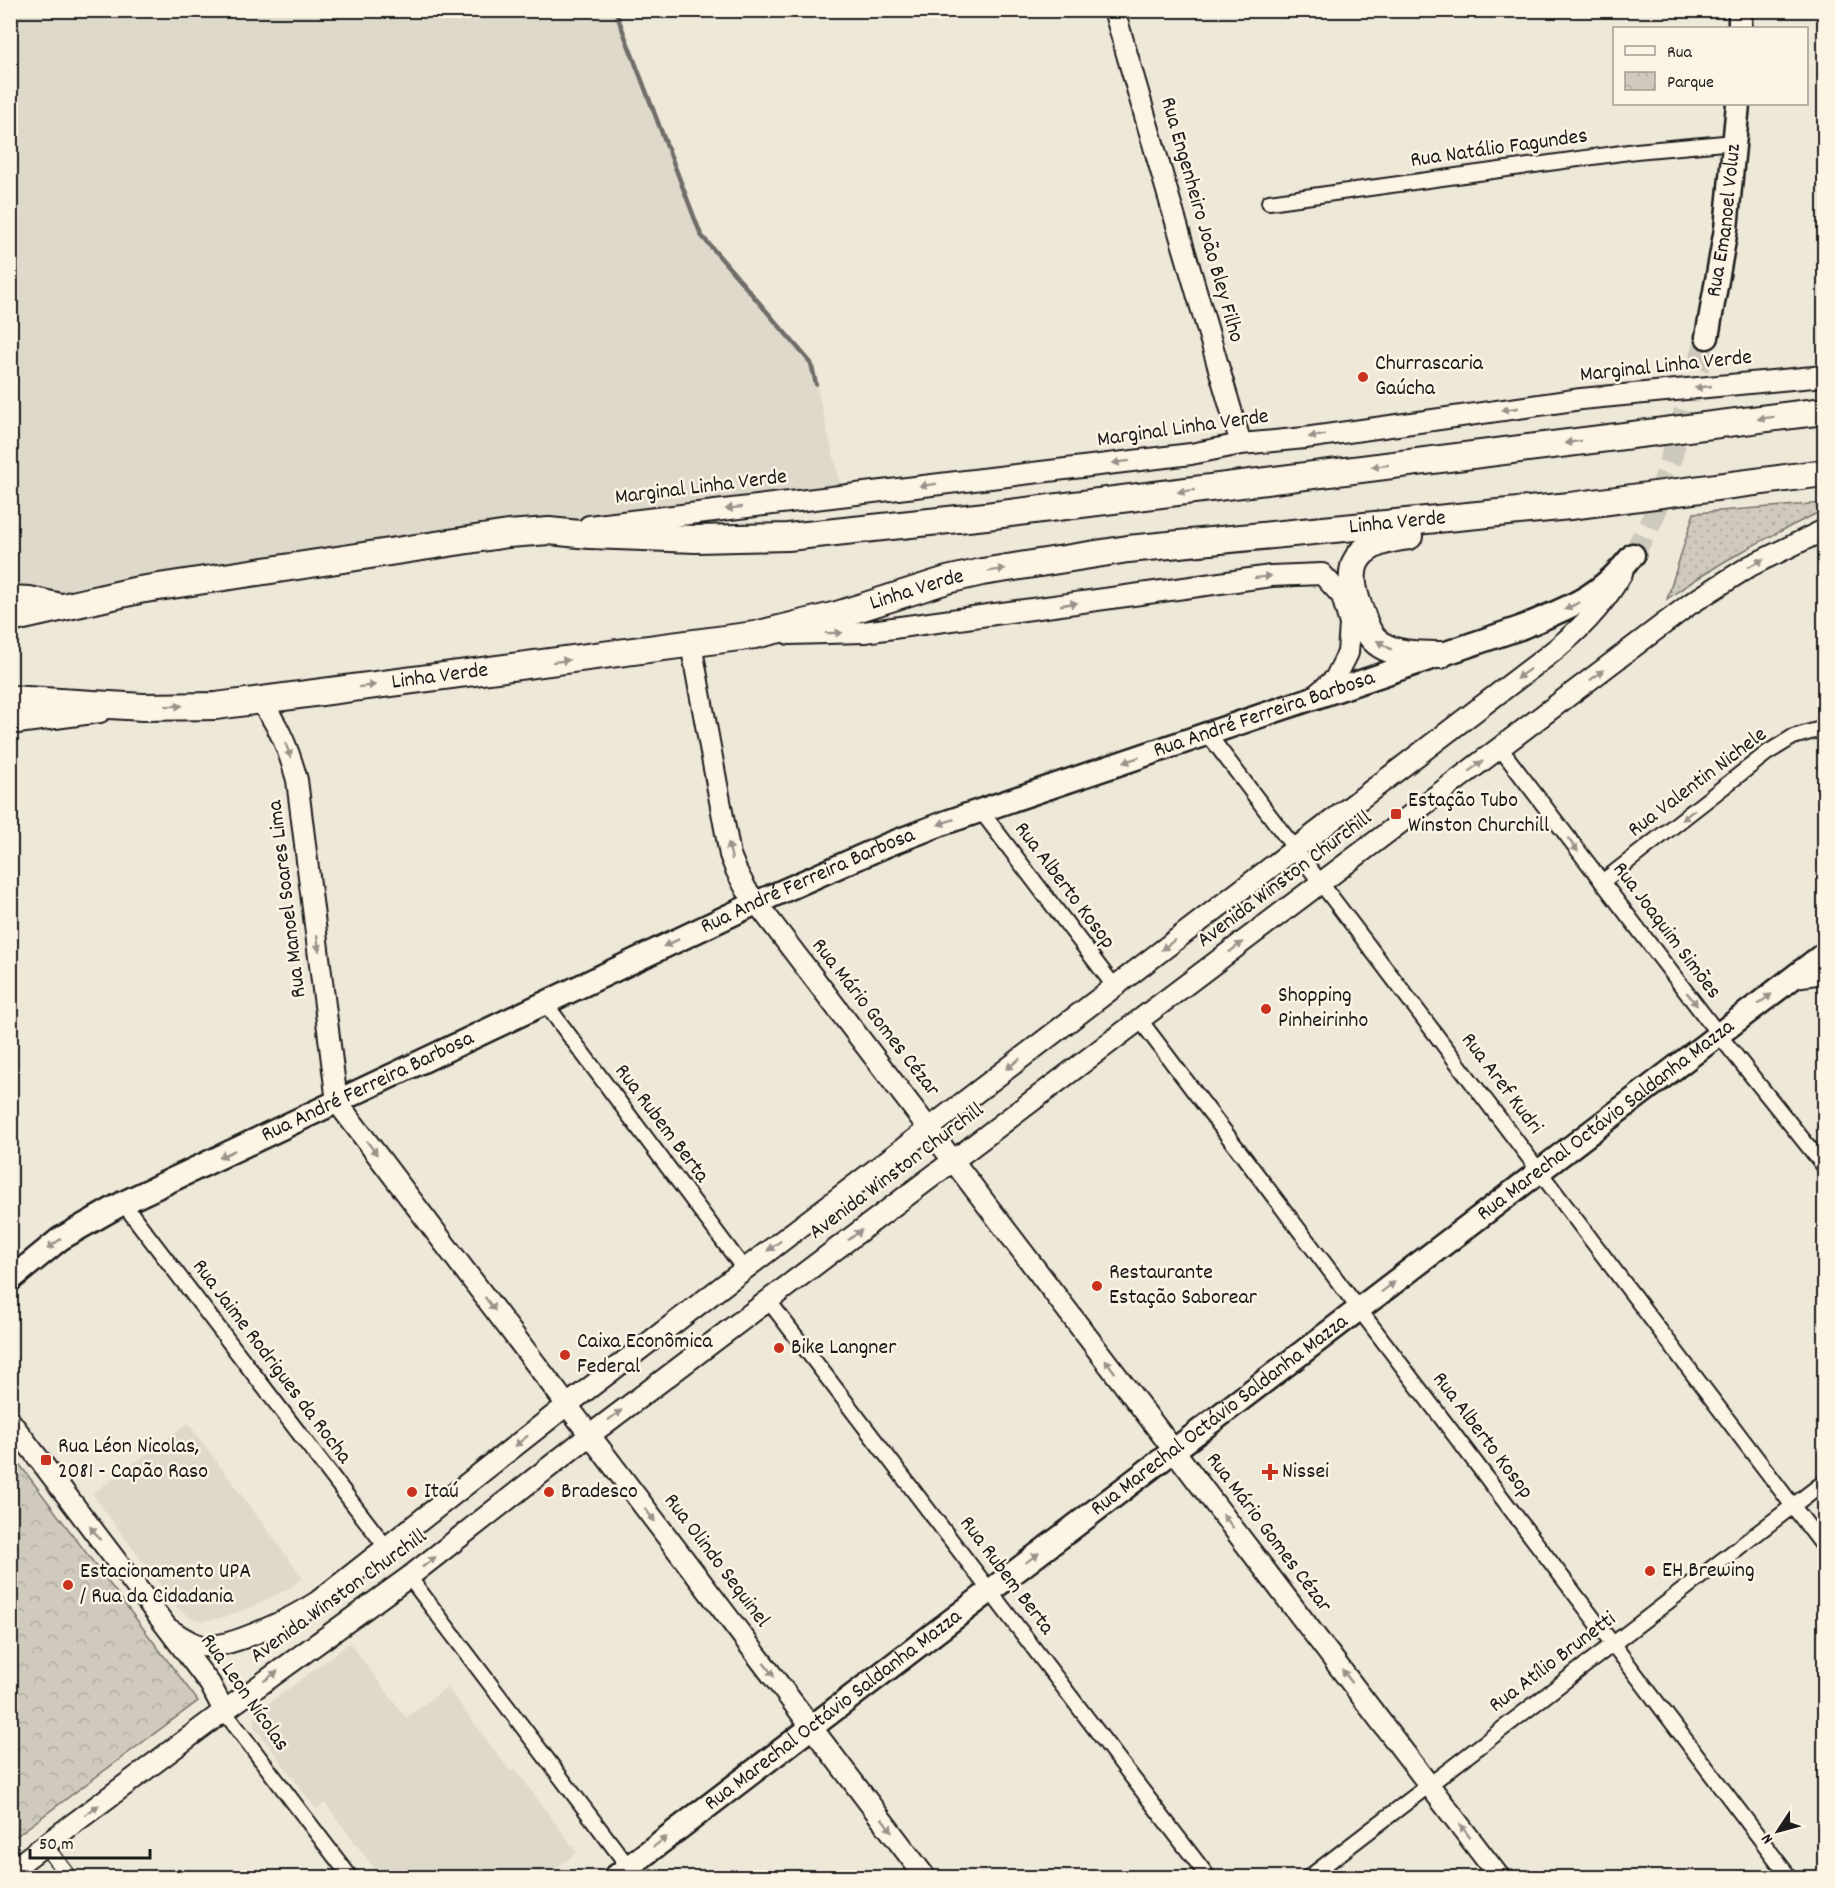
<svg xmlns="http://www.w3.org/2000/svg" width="1835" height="1888" viewBox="0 0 1835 1888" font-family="Dekko,sans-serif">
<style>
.built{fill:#ded9cb}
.grass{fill:url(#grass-dots);stroke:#76736c;stroke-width:1.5}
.park{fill:url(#park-crowns);stroke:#76736c;stroke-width:1.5}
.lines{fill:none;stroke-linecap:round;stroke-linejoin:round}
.stream{stroke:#6f6c67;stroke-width:4.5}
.primary-tunnel{stroke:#cec9bd;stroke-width:22;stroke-dasharray:22 11;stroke-linecap:butt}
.street-casing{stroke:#1c1c1c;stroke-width:18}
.secondary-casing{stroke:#1c1c1c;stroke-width:24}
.primary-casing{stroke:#1c1c1c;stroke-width:27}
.highway-casing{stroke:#1c1c1c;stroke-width:30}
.street{stroke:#fcf5e5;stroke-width:14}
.secondary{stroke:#fcf5e5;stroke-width:20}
.primary{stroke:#fcf5e5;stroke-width:22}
.highway{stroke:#fcf5e5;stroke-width:26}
.oneway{fill:#97938b}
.poi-dot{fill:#c8321e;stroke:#fcf5e5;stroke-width:2}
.labels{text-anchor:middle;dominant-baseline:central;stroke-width:5;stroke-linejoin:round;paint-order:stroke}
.street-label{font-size:22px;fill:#1c1c1c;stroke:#fcf5e5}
.poi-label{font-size:22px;fill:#1c1c1c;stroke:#fcf5e5;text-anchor:start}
</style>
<defs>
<pattern id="grass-dots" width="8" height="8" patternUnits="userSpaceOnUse" patternTransform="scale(1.5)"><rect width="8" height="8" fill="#cfcabd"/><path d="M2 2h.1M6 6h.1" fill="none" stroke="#b1ada2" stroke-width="1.8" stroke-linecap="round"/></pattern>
<pattern id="park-crowns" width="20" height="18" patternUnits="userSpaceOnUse" patternTransform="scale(1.5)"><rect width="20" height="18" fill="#cfcabd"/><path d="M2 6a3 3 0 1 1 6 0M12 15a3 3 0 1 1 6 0" fill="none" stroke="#b1ada2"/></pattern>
</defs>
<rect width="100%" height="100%" fill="#eee8d9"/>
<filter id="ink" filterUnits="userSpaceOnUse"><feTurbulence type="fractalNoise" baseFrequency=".0167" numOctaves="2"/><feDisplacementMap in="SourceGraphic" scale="12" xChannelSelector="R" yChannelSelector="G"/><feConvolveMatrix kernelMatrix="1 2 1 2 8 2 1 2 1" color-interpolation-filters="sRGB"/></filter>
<g filter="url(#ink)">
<g class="built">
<polygon points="11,11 615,11 701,235 811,363 843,495 175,585 11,596"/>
<polygon points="188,1423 303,1578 286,1590 251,1607 224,1617 204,1621 191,1618 178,1609 92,1494"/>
<polygon points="350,1643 406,1718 447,1687 510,1771 515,1769 577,1852 545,1877 381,1877 325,1803 316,1809 254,1726 256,1713"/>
</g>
<path class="grass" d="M1824,503V510C1767,537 1719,562 1667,599L1694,513Z"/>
<polygon class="park" points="11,1453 198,1701 11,1840"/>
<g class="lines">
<polyline class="stream" points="615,10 701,235 811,363 816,384"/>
<polyline class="primary-tunnel" points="1633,555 1653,518 1707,337"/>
<g class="street-casing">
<g id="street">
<polyline points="1269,202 1636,151 1735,142"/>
<polyline points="1208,734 1824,1547"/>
<polyline points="1500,748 1719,1035 1824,1166"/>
<polyline points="981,811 1114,986"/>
<polyline points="1602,882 1767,753 1793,737 1824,728"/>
<polyline points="545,1003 744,1269"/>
<polyline points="1140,1020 1790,1878"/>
<polyline points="123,1203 386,1547"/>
<polyline points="768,1300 1209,1878"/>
<polyline points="409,1577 637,1878"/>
<polyline points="224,1711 351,1878"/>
<polyline points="45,1845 70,1878"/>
<polyline points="1308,1878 1824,1482"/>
</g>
</g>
<g class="secondary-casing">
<g id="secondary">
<polyline points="1114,10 1241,444"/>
<polyline points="589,526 1191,454 1241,444 1305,438 1581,399 1824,376"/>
<polyline points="10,596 30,597 65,605"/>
<polyline points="789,634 864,632 1271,576 1322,574 1342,596 1350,624 1348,653 1335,679 1316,695"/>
<polyline points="691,644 730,855 736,870 746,889 1500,1878"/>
<path d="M259,700C279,724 289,751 297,780L337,1102L926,1878"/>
<polyline points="10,724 100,712"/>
<polyline points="1794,977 1824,973"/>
<polyline points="10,1421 210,1684 224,1711"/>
<path d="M169,1629C179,1635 191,1644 203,1646C230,1649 294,1617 317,1602L567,1405L1546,657C1577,633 1602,608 1622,573"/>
<polyline points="10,1871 224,1711 409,1577 590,1435 1690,604 1750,566 1824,530"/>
</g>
</g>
<g class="primary-casing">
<g id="primary">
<polyline points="1740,28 1740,10"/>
<path id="s1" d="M1707,337L1726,229L1738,104"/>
<path id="s2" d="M10,1280L60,1239L123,1203L756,903L887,845L944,823L1520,628C1569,607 1598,599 1633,555"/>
<path id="s3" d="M614,1878L1824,954"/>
</g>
</g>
<g class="highway-casing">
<g id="highway">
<path d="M1409,536C1359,542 1341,561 1360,610C1365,624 1368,637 1381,645C1399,656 1421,654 1440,655"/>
<polyline points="10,619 139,590 508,534 549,531 590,535 696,539 788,537 986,516 1824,411"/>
<path id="s4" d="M10,699L143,707L216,706L755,635L837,615L947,580L982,572L1128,549L1570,506L1824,473"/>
</g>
</g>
<use href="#street" class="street"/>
<use href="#secondary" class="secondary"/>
<use href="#primary" class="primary"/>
<use href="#highway" class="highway"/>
</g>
<defs><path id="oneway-solid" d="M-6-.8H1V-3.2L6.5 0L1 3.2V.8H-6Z" transform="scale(1.5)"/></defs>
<g class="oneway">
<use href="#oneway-solid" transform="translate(1703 387) rotate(174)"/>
<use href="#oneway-solid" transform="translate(1510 409) rotate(172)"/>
<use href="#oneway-solid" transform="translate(1766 418) rotate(173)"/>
<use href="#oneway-solid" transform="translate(1317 436) rotate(172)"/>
<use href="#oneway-solid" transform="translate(1573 442) rotate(173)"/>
<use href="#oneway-solid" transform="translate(1121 462) rotate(173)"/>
<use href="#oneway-solid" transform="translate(1380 466) rotate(173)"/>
<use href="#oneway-solid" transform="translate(928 485) rotate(173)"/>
<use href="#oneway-solid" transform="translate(1186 491) rotate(173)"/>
<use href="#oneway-solid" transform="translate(734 508) rotate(173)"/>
<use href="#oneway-solid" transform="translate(1756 563) rotate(-28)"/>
<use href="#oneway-solid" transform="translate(997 570) rotate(-9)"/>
<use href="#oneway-solid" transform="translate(1263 577) rotate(-7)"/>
<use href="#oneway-solid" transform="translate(1069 604) rotate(-8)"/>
<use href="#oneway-solid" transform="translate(1572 606) rotate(154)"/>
<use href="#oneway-solid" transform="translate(834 633) rotate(-1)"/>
<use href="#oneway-solid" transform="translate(1384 645) rotate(-149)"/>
<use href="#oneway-solid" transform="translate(561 661) rotate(-7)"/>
<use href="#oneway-solid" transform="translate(1523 674) rotate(143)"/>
<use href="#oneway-solid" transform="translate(1597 675) rotate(-37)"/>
<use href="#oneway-solid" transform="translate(367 686) rotate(-7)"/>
<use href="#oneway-solid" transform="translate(174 706) rotate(-1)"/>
<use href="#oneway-solid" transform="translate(288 750) rotate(69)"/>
<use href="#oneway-solid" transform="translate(1131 760) rotate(161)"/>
<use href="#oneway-solid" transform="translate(1476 766) rotate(-37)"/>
<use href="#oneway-solid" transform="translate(1688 815) rotate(142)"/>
<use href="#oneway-solid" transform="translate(946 822) rotate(161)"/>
<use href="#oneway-solid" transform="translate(1573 845) rotate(53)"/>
<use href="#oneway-solid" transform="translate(730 851) rotate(-103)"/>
<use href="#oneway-solid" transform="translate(318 943) rotate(83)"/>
<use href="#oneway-solid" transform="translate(671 943) rotate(155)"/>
<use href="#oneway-solid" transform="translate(1168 945) rotate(143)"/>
<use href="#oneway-solid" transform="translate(1236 947) rotate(-37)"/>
<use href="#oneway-solid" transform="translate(1692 999) rotate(52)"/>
<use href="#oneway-solid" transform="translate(1765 999) rotate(-37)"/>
<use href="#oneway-solid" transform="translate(1013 1064) rotate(142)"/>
<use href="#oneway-solid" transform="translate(372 1148) rotate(53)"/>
<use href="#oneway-solid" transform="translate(227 1154) rotate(155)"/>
<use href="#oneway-solid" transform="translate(855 1235) rotate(-37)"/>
<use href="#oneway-solid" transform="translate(54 1244) rotate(143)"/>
<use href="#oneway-solid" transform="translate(774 1246) rotate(143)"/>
<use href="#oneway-solid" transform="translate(1388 1287) rotate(-37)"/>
<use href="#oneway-solid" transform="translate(490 1304) rotate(53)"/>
<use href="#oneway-solid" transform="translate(1110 1366) rotate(-127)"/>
<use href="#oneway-solid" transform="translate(615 1415) rotate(-37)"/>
<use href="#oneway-solid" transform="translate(521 1441) rotate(142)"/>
<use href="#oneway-solid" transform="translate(650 1515) rotate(53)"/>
<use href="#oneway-solid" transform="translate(1228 1521) rotate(-127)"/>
<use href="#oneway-solid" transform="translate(95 1533) rotate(-127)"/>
<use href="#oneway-solid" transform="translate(1032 1558) rotate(-37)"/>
<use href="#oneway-solid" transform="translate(429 1562) rotate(-38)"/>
<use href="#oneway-solid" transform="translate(769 1670) rotate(53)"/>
<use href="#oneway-solid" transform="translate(271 1676) rotate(-36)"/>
<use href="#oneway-solid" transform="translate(1347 1676) rotate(-127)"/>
<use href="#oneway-solid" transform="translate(92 1810) rotate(-37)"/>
<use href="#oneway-solid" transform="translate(887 1825) rotate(53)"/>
<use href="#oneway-solid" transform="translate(1465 1831) rotate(-127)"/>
<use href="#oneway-solid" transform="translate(660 1842) rotate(-37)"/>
</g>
</g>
<g class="poi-dot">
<circle cx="1363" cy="377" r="6"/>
<rect x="1390" y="808" width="12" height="12" rx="3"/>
<circle cx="1266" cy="1009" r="6"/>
<circle cx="1097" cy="1286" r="6"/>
<circle cx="779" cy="1348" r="6"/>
<circle cx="565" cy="1355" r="6"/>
<rect x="40" y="1454" width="12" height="12" rx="3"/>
<path d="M1267 1463h6v6h6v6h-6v6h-6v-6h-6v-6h6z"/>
<circle cx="412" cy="1492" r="6"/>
<circle cx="549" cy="1492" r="6"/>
<circle cx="1650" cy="1571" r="6"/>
<circle cx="68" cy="1585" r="6"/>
</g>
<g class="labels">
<g class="street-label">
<text transform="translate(1499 149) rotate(-8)">Rua Natálio Fagundes</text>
<text transform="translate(1201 220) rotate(74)">Rua Engenheiro João Bley Filho</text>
<text stroke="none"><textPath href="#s1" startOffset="118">Rua Emanoel Voluz</textPath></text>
<text transform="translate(1666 367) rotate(-6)">Marginal Linha Verde</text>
<text transform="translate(1183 429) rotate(-8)">Marginal Linha Verde</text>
<text transform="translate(701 488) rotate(-7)">Marginal Linha Verde</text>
<text stroke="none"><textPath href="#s4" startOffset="1404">Linha Verde</textPath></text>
<text stroke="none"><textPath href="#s4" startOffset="918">Linha Verde</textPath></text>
<text stroke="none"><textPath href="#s4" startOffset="432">Linha Verde</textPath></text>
<text stroke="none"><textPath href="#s2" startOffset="1380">Rua André Ferreira Barbosa</textPath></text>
<text transform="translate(1698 783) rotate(-37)">Rua Valentin Nichele</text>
<text transform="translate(1285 880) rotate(-37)">Avenida Winston Churchill</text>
<text stroke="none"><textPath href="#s2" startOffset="894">Rua André Ferreira Barbosa</textPath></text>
<text transform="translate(1064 886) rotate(53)">Rua Alberto Kosop</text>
<text transform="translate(288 899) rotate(-97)">Rua Manoel Soares Lima</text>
<text transform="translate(1666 931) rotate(53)">Rua Joaquim Simões</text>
<text transform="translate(875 1018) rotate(52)">Rua Mário Gomes Cézar</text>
<text transform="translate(1501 1084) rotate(53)">Rua Aref Kudri</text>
<text stroke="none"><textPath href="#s2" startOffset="408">Rua André Ferreira Barbosa</textPath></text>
<text stroke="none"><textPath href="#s3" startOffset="1248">Rua Marechal Octávio Saldanha Mazza</textPath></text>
<text transform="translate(661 1124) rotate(53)">Rua Rubem Berta</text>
<text transform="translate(897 1172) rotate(-37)">Avenida Winston Churchill</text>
<text transform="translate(271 1362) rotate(53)">Rua Jaime Rodrigues da Rocha</text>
<text stroke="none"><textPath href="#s3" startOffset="762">Rua Marechal Octávio Saldanha Mazza</textPath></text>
<text transform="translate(1482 1436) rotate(53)">Rua Alberto Kosop</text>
<text transform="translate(1268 1533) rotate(53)">Rua Mário Gomes Cézar</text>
<text transform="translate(716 1561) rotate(53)">Rua Olindo Sequinel</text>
<text transform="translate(1006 1576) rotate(53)">Rua Rubem Berta</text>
<text transform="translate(339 1597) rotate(-36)">Avenida Winston Churchill</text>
<text transform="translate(1553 1663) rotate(-37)">Rua Atílio Brunetti</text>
<text transform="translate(244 1693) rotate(55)">Rua Leon Nícolas</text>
<text stroke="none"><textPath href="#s3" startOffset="276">Rua Marechal Octávio Saldanha Mazza</textPath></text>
</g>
<g class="poi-label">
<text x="1375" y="364">Churrascaria<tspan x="1375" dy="25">Gaúcha</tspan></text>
<text x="1408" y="801">Estação Tubo<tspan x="1408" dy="25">Winston Churchill</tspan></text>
<text x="1278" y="996">Shopping<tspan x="1278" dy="25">Pinheirinho</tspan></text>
<text x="1109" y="1273">Restaurante<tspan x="1109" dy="25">Estação Saborear</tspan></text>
<text x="577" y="1342">Caixa Econômica<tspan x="577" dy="25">Federal</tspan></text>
<text x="791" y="1348">Bike Langner</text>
<text x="58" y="1447">Rua Léon Nicolas,<tspan x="58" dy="25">2081 - Capão Raso</tspan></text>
<text x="1282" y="1472">Nissei</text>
<text x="424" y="1492">Itaú</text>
<text x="561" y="1492">Bradesco</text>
<text x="1662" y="1571">EH Brewing</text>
<text x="80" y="1572">Estacionamento UPA<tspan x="80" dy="25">/ Rua da Cidadania</tspan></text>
</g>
</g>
<rect width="1835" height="1888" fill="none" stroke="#fcf5e5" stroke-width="36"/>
<rect x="18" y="18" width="1799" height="1852" fill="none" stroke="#1c1c1c" stroke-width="2" filter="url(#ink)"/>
<rect x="1613" y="27" width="195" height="78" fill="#fcf5e5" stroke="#a29e95" stroke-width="1.5"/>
<rect x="1625" y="46" width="30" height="9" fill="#fcf5e5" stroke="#a29e95" stroke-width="1.5"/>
<text x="1667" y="57" font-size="18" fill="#1c1c1c">Rua</text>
<rect x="1625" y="72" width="30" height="18" fill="url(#park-crowns)" stroke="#a29e95" stroke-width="1.5"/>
<text x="1667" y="87" font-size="18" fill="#1c1c1c">Parque</text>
<g transform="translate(1778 1831) rotate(234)" stroke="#fcf5e5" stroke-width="4.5" paint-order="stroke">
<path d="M0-4.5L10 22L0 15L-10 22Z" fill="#1c1c1c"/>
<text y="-9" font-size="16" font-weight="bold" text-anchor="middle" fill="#1c1c1c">N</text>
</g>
<path d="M30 1849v9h120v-9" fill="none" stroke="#1c1c1c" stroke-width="3"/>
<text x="39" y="1849" font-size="18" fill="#1c1c1c" stroke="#fcf5e5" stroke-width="4.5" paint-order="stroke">50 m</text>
</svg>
